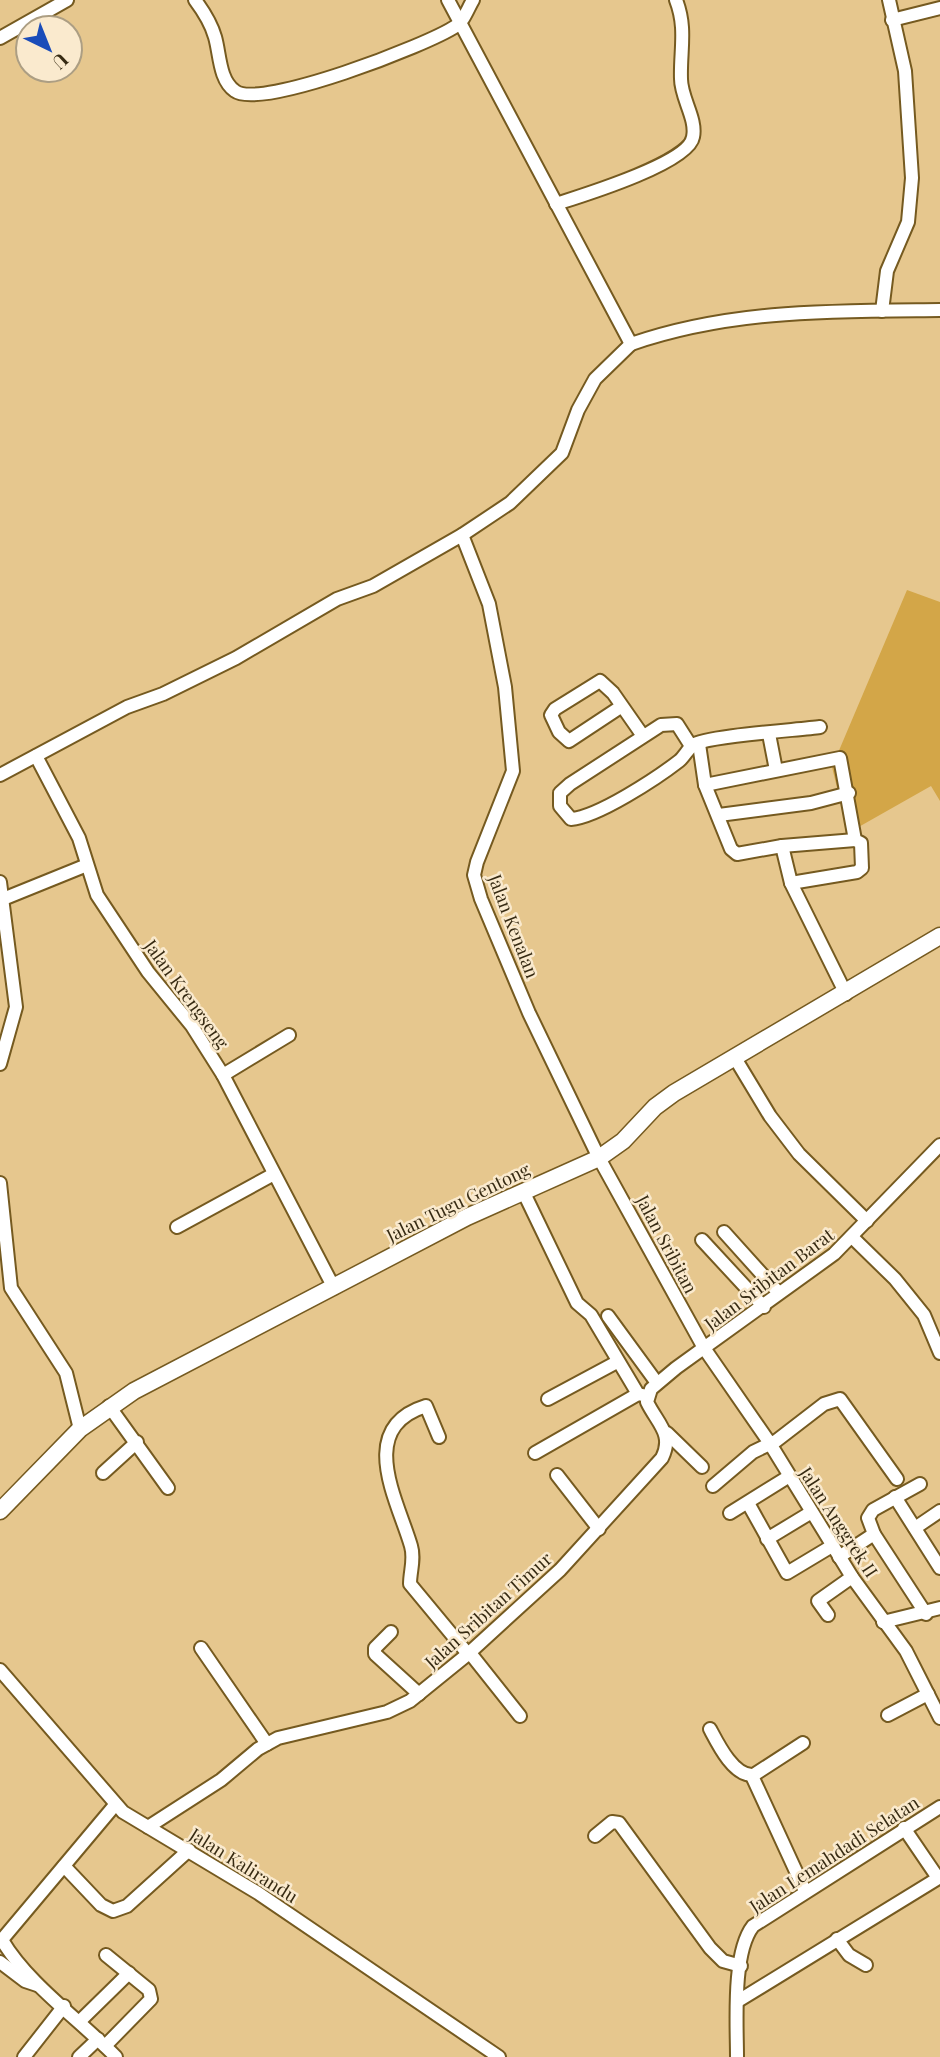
<svg xmlns="http://www.w3.org/2000/svg" width="940" height="2057" viewBox="0 0 940 2057" font-family="'Playfair Display',serif">
<style>
.green{fill:#d3a648}
.lines{fill:none;stroke-linecap:round;stroke-linejoin:round}
.minor-casing{stroke:#755a20;stroke-width:16}
.major-casing{stroke:#755a20;stroke-width:19}
.minor{stroke:#fff;stroke-width:12}
.major{stroke:#fff;stroke-width:16}
.labels{text-anchor:middle;dominant-baseline:central;stroke-width:5;stroke-linejoin:round;paint-order:stroke}
.street-label{font-size:18px;fill:#372b13;stroke:#faeace}
</style>
<rect width="100%" height="100%" fill="#e6c78e"/>
<polygon class="green" points="907,590 940,602 940,801 931,786 848,833 832,767"/>
<g class="lines">
<g class="minor-casing">
<g id="minor">
<path d="M195,0C204,12 211,23 215,37C220,54 219,80 235,91C260,110 428,45 456,26C464,21 468,8 473,0"/>
<path d="M448,0L631,344C732,309 835,311 940,310"/>
<polyline points="892,20 940,8"/>
<polyline points="0,38 67,0"/>
<path d="M556,204C581,196 689,163 693,137C697,119 681,98 681,79C680,51 687,28 676,0"/>
<polyline points="882,311 887,271 908,222 912,178 905,71 889,0"/>
<polyline points="462,535 489,604 505,687 513,771 477,862 474,875 481,899 529,1013 599,1158 704,1348 769,1442 852,1577 906,1651 940,1718"/>
<polyline points="622,706 569,741 559,732 551,715 555,709 600,681 613,693 643,736"/>
<polyline points="769,734 776,770"/>
<polyline points="699,744 705,785 731,849 737,854 782,846 791,883 846,994"/>
<path d="M691,746L677,724L661,725L570,784L560,793V806L571,819C598,817 657,778 679,761C684,757 688,749 693,745C705,736 798,730 820,727"/>
<polyline points="36,756 79,838 97,895 148,972 192,1026 223,1075 334,1288"/>
<polyline points="0,775 127,707 163,694 236,658 337,599 373,586 462,535 510,503 562,453 578,410 595,379 631,344"/>
<polyline points="705,785 840,758 855,840 861,843 862,868 857,872 791,883"/>
<polyline points="719,815 811,803 849,793"/>
<polyline points="782,846 855,840"/>
<polyline points="0,882 16,1007 0,1064"/>
<polyline points="3,899 87,865"/>
<polyline points="735,1058 770,1116 799,1154 867,1221"/>
<polyline points="223,1075 289,1035"/>
<polyline points="0,1183 11,1288 66,1373 80,1429"/>
<polyline points="523,1191 577,1303 591,1315 638,1394 647,1396"/>
<polyline points="177,1227 274,1174"/>
<polyline points="724,1232 778,1292"/>
<polyline points="852,1237 895,1279 924,1315 940,1353"/>
<polyline points="702,1240 764,1307"/>
<polyline points="608,1316 657,1383"/>
<polyline points="548,1399 617,1362"/>
<polyline points="109,1406 168,1488"/>
<polyline points="667,1433 702,1467"/>
<path d="M439,1437L426,1406C355,1428 398,1501 411,1546C415,1559 410,1571 410,1584L468,1654"/>
<polyline points="535,1453 638,1394"/>
<polyline points="103,1473 137,1442"/>
<polyline points="557,1475 599,1529"/>
<polyline points="920,1484 873,1510 868,1518 874,1534 926,1614"/>
<polyline points="713,1486 753,1452 776,1441 824,1404 840,1399 897,1479"/>
<polyline points="895,1497 940,1568"/>
<polyline points="748,1503 787,1573 832,1546"/>
<polyline points="730,1513 788,1477"/>
<polyline points="915,1528 940,1511"/>
<polyline points="767,1539 810,1513"/>
<polyline points="839,1557 874,1534"/>
<polyline points="828,1615 818,1601 852,1577"/>
<polyline points="883,1622 940,1608"/>
<polyline points="391,1632 375,1648 375,1654 419,1694"/>
<polyline points="201,1648 267,1744"/>
<polyline points="470,1653 520,1716"/>
<polyline points="0,1670 123,1812 258,1893 499,2057"/>
<polyline points="888,1715 928,1694"/>
<path d="M710,1729C718,1744 733,1775 752,1775"/>
<polyline points="803,1743 752,1776 805,1891"/>
<path d="M148,1827L221,1780L258,1749L278,1738L387,1712L410,1701L468,1654L560,1570L662,1458C674,1434 657,1423 647,1402L651,1389L676,1368L834,1254L940,1145"/>
<polyline points="904,1828 938,1878"/>
<polyline points="595,1836 612,1822 619,1823 710,1948 723,1961 741,1966"/>
<polyline points="64,1866 101,1905 113,1911 127,1906 189,1850"/>
<polyline points="837,1939 849,1955 866,1965"/>
<path d="M2,1940C28,1984 80,2020 116,2057"/>
<polyline points="0,1942 115,1805"/>
<polyline points="0,1962 25,1981 37,1985"/>
<polyline points="738,2001 940,1877"/>
<polyline points="80,2021 129,1973"/>
<polyline points="105,2046 151,1999 149,1990 106,1955"/>
<polyline points="24,2057 64,2006"/>
<polyline points="79,2057 98,2039"/>
<path d="M737,2057C737,2023 732,1953 753,1926L940,1807"/>
</g>
</g>
<g class="major-casing">
<polyline id="major" points="0,1511 80,1429 134,1391 467,1217 599,1158 623,1141 655,1107 674,1093 940,936"/>
</g>
<use href="#minor" class="minor"/>
<use href="#major" class="major"/>
</g>
<g class="labels">
<g class="street-label">
<text transform="translate(514 926) rotate(69)">Jalan Kenalan</text>
<text transform="translate(187 994) rotate(54)">Jalan Krengseng</text>
<text transform="translate(458 1202) rotate(-26)">Jalan Tugu Gentong</text>
<text transform="translate(667 1244) rotate(62)">Jalan Sribitan</text>
<text transform="translate(769 1279) rotate(-37)">Jalan Sribitan Barat</text>
<text transform="translate(839 1522) rotate(57)">Jalan Anggrek II</text>
<text transform="translate(488 1610) rotate(-42)">Jalan Sribitan Timur</text>
<text transform="translate(834 1854) rotate(-33)">Jalan Lemahdadi Selatan</text>
<text transform="translate(244 1865) rotate(32)">Jalan Kalirandu</text>
</g>
</g>
<g transform="translate(49 49) rotate(137)"><circle r="33" fill="#faeace" stroke="#ac9e83" stroke-width="2"/>
<path d="M0-5L12 26L0 18L-12 26Z" fill="#1a4cb9"/>
<text y="-10" font-size="19" font-weight="bold" text-anchor="middle" fill="#372b13">U</text>
</g>
</svg>
